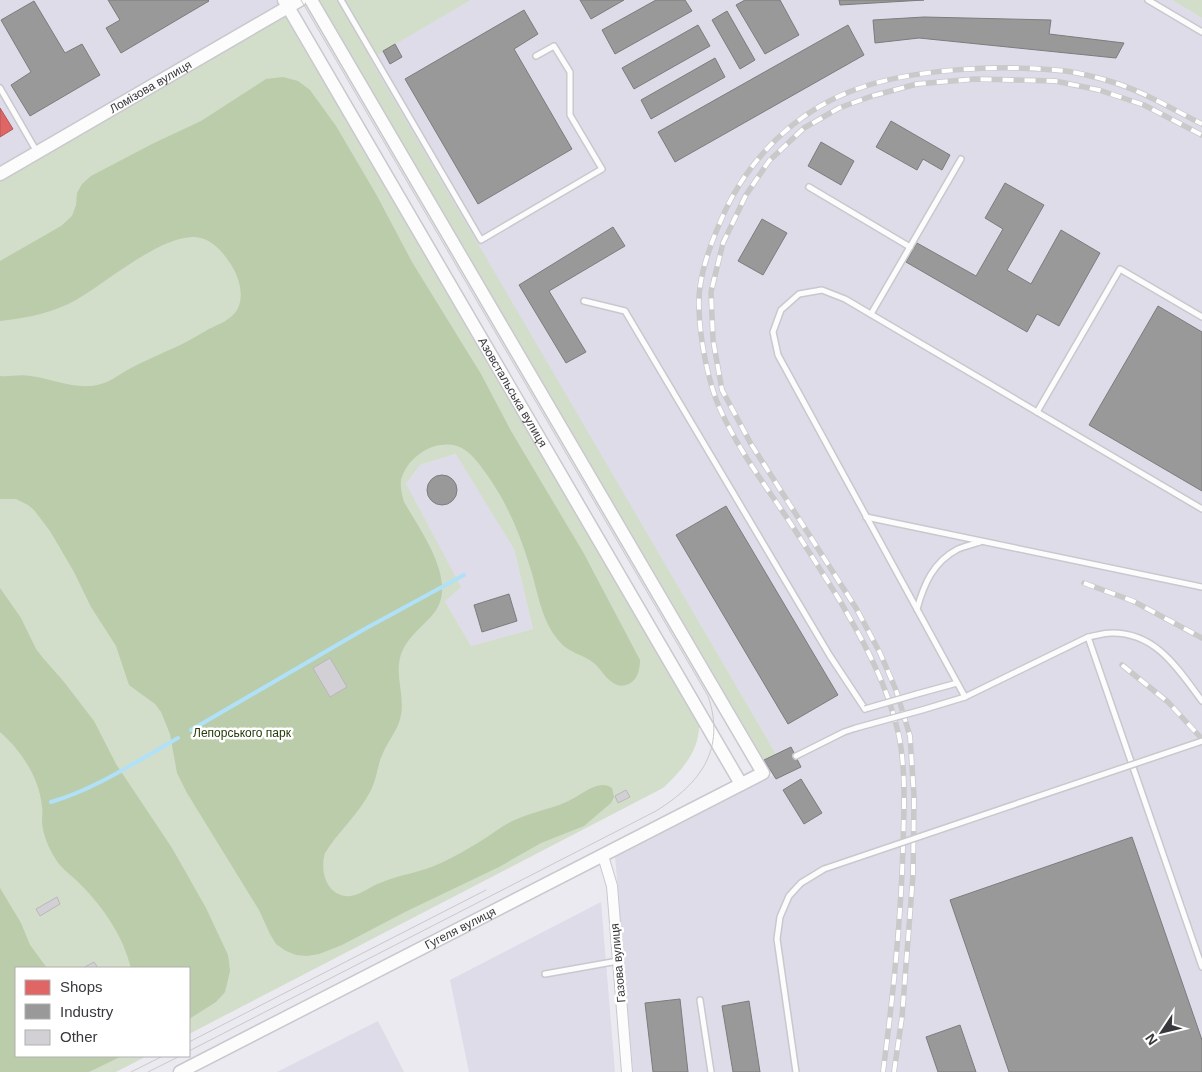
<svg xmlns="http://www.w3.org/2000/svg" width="1202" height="1072" viewBox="0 0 1202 1072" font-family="Arial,sans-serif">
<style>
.built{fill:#dddce8}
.green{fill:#d2dec9;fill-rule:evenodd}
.forest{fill:#bacca9}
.shops{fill:#e06666;stroke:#ae585a}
.industry{fill:#999;stroke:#7c7c7d}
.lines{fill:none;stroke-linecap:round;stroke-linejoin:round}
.stream{stroke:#b0e1f8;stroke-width:4}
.building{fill:#d2d0d4;stroke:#b9b7bb}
.service-casing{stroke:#c9c8cd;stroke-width:8}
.minor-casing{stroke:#c9c8cd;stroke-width:12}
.tertiary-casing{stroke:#c9c8cd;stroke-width:15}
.service{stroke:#fcfcfd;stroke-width:5}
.minor{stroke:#fcfcfd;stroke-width:10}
.tertiary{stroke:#fcfcfd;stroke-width:12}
.tram{stroke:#c9c9ca;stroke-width:1}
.rail-casing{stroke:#c9c9ca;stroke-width:5.5}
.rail{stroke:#fff;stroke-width:4;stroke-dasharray:11;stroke-linecap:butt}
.service-bridge-casing{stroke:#c9c8cd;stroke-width:8;stroke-linecap:butt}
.service-bridge{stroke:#fcfcfd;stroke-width:5}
.labels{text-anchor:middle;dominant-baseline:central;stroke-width:5;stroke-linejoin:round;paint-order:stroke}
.street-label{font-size:12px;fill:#39393d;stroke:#fff}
.park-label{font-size:12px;fill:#253b08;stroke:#fff}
</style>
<rect width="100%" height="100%" fill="#ebeaf0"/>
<g class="built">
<polygon points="0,0 276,0 279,6 0,168"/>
<polygon points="471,0 1172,0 1202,18 1202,1072 633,1072 615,855 773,775 764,760 776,754 369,59"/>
<polygon points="457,454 514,549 533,629 471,646 445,601 406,484 420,465"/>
<polygon points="601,902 615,1072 469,1072 450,980"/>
<polygon points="378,1021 404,1072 277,1072"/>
</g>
<g class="green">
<polygon points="319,0 471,0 370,59 776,754 764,760"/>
<polygon points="1172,0 1202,0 1202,18"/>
<path d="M284,14L699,724C700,751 681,771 663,788L189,1034V968H16V1056H147L116,1072H0V179ZM456,454L514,549L533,629L471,646L445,601L461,587L406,484L420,465Z"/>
</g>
<g class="forest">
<path d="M283,77L298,81L310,90L336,126L376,194L412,262L481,374L511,431L583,552L640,660C640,670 637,682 626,685C611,689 603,671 594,663C583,654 568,653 559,641C540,619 538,590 529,564C519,531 505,499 485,472C478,462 469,450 457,446C434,439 407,457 401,480C400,487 402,495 404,502C420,530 459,582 434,613C422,628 405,638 400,658C395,678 406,699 400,719C397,731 388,741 383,753C377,765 377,780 370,792C358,815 338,832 325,853C320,869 325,893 345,896C357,898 369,887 380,883C400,874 421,873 441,863C456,856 471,847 484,839C495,832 505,824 517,819C535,811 557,808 574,798C585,792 600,779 612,788L614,797L611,803L584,826L541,843L499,867L405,912L342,945L319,954L307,956L296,955L286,951L276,944L270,934L259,910L187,793L177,773L170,734L161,712L155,704L129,685L116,646L91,607L74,572L50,531L34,510L28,505L16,499H0V376C10,377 20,374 30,376C54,379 77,391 101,384C112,381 121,373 131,368C146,360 161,354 176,347C187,342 198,335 209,329C219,324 231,320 237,310C245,296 239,276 230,263C222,251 211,238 195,237C161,235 107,282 76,300C53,313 27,318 0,321V261L61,226L72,216L76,205L77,193L82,184L91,176L152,144L201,121L266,79Z"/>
<path d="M0,588L21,618L36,649L43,658L64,682L94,721L116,764L172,848L206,908L228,955L230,971L225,992L216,1002L189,1019V968H131C123,936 104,908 81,885C72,875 61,869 55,858C48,847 43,834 42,822C42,817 43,812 42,807C40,779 21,750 0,732Z"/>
<polygon points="0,888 21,923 30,945 47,968 16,968 16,1056 122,1056 89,1072 0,1072"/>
</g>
<polygon class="shops" points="0,108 13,129 0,137"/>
<g class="industry">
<polygon points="108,0 208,0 209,1 121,53 106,28 120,20"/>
<polygon points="580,0 624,0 591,19"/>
<polygon points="656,0 685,0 692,11 615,54 602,30"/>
<polygon points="745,0 780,0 799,35 765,54 736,5"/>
<polygon points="839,0 924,0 840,5"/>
<polygon points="34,1 65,53 82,44 100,75 30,116 11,85 31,72 1,20"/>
<polygon points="524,10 538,34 514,49 572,149 478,204 405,79"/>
<polygon points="727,11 755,60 740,69 712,20"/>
<polygon points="924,17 1051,20 1049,34 1124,43 1116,58 919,38 875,43 873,20"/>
<polygon points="698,25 710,46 634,89 622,68"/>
<polygon points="848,25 864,55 675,162 658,132"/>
<polygon points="395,44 402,57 390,64 383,51"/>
<polygon points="715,58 725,77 651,119 641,100"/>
<polygon points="891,121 950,155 942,170 923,159 917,170 876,147"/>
<polygon points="821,142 854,161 841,185 808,166"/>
<polygon points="1005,183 1044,205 1007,270 1031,284 1061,230 1100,253 1059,326 1037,314 1027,332 906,262 917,243 976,276 1003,229 985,218"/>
<polygon points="762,219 787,233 763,275 738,261"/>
<polygon points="613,227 625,246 549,291 586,352 566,363 519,285"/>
<polygon points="1158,306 1202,332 1202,491 1089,425"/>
<circle cx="442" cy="490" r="15"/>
<polygon points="726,506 838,695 788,724 676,535"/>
<polygon points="509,594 517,621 482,632 474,605"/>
<polygon points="791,747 801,767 776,779 764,760"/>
<polygon points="801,779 822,813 804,824 783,790"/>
<polygon points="1132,837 1202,1040 1202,1072 1009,1072 950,900"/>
<polygon points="680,999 688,1072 653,1072 645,1003"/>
<polygon points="749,1001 760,1072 733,1072 722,1006"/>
<polygon points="960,1025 976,1072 938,1072 926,1037"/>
</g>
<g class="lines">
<g class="stream">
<polyline points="191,730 361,631 464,575"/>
<path d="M51,802C96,789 137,761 178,738"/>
</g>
</g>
<g class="building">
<polygon points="330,658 347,687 330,697 313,668"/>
<polygon points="626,790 630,797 618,803 615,796"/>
<polygon points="57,897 60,904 40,916 36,909"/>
<polygon points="94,962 98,968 83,968"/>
</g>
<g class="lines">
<g class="service-casing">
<g id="service">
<polyline points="341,0 481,240 602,169 570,115 570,72 554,46 536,56"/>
<polyline points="1148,0 1202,32"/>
<polyline points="0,88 37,152"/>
<polyline points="809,187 910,247"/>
<polyline points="584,301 625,311 830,656 865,709"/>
<polyline points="871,314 961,159"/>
<polyline points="1037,412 1120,269 1202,317"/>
<polyline points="866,517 1202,587"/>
<path d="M917,609C924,584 933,562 958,549C965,546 973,544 980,542"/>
<polyline points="1088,637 1202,967"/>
<polyline points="917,694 957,683"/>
<polyline points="965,697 778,355 773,332 781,310 799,294 822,290 845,299 1202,509"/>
<path d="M922,710L965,697L1088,637C1095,636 1104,633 1111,633C1156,632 1178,669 1202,701"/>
<polyline points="796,756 844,732 856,728"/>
<polyline points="545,974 618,961"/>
<polyline points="700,1000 711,1072"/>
<polyline points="796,1072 777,939 780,917 789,896 801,883 824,869"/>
</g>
</g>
<g class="minor-casing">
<polyline id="minor" points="603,856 612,886 627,1072"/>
</g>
<g class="tertiary-casing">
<g id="tertiary">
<path id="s1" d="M284,0L741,784"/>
<path id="s2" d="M0,174L300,0"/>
<path id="s3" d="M180,1072L763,773L311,0"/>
</g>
</g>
<use href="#service" class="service"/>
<use href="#minor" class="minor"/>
<use href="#tertiary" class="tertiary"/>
<g class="tram">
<polyline points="189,1042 486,890"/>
<path d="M189,1051L656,811C701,783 726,749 708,696L301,0"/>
<polyline points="131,1072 163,1056"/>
<polyline points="148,1072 180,1056"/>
</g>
<g class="rail-casing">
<g id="rail">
<polyline points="1084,583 1133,601 1202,638"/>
<polyline points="1122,665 1168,702 1202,739"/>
<path d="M883,1072C893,997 901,921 903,846C904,810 906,771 899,736C888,685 863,640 837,596C820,569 803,542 785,515C762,481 737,447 720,409C708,382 700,340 699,309C697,277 712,240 725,211C750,158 794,114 849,92C908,68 1003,64 1066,71C1080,73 1095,77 1109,81C1141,90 1172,109 1202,124"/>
<polyline points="894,1072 902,1017 913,875 914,796 910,736 896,690 880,653 856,608 751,444 722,390 713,340 711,292 723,243 746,195 769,161 804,128 839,108 872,96 917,84 975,79 1055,81 1099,90 1144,105 1202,135"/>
</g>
</g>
<use href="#rail" class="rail"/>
<g class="service-bridge-casing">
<g id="service-bridge">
<polyline points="865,709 917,694"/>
<polyline points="856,728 922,710"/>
<polyline points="824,869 1202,741"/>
</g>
</g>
<use href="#service-bridge" class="service-bridge"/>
</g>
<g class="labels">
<g class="street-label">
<text stroke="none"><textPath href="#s2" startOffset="174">Ломізова вулиця</textPath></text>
<text stroke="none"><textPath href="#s1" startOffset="454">Азовстальська вулиця</textPath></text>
<text stroke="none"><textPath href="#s3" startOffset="315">Гугеля вулиця</textPath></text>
<text transform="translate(618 963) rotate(-95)">Газова вулиця</text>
</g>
<g class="park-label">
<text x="242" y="733">Лепорського парк</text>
</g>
</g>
<rect x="15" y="967" width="175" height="90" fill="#ffffff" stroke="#b0b0b1"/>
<rect x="25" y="980" width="25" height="15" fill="#e06666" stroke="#b0b0b1"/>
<text x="60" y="992" font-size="15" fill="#39393d">Shops</text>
<rect x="25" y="1004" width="25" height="15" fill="#999999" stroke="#b0b0b1"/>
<text x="60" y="1017" font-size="15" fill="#39393d">Industry</text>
<rect x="25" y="1030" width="25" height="15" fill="#d2d0d4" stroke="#b0b0b1"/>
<text x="60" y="1042" font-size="15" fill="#39393d">Other</text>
<g transform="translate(1162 1032) rotate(235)" stroke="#ffffff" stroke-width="4" paint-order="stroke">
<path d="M0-4L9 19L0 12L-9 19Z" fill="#39393d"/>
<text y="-8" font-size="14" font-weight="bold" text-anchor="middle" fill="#39393d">N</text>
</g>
</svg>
